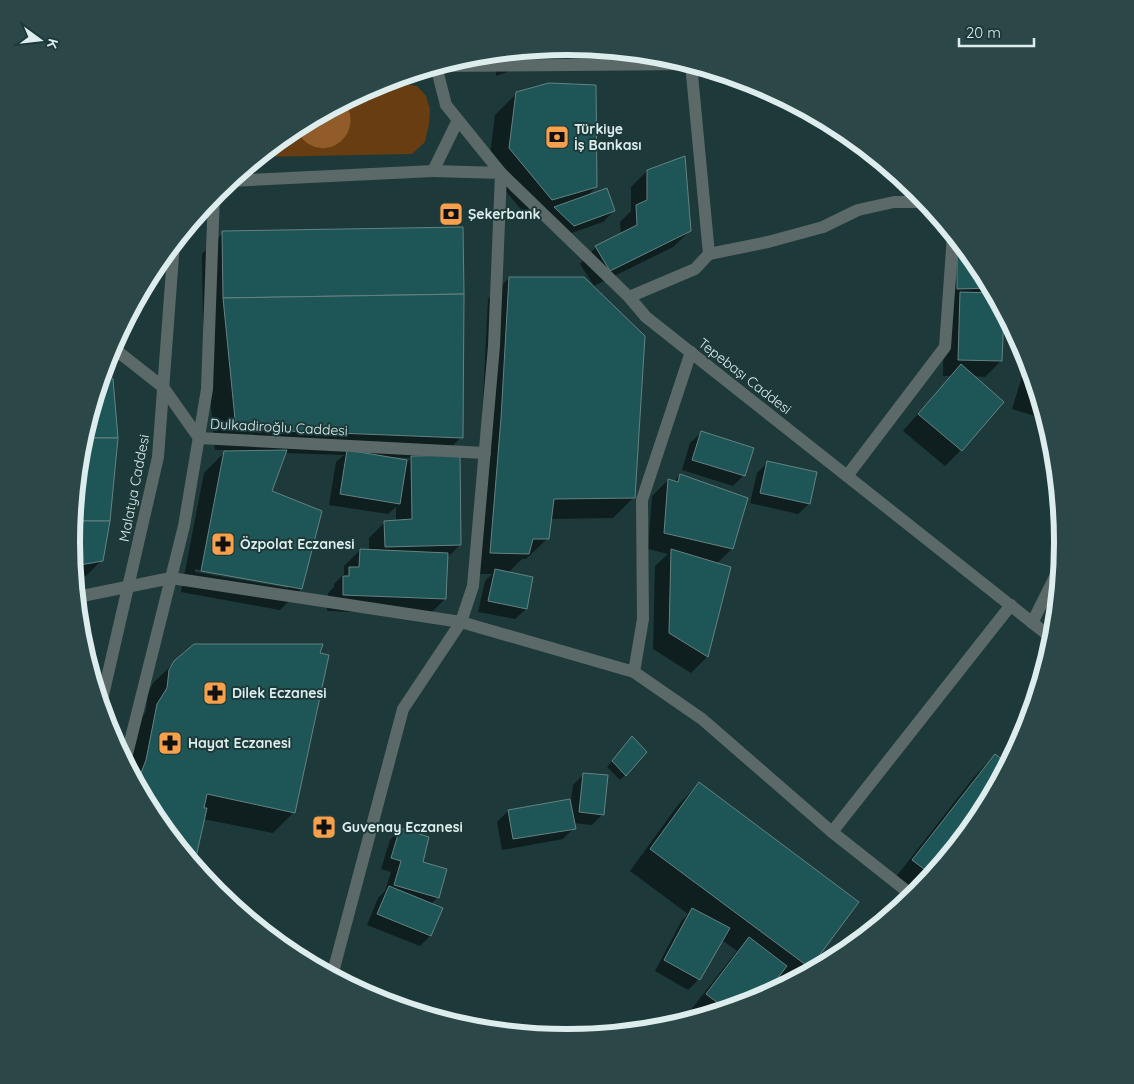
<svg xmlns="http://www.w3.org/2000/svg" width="1134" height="1084" viewBox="0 0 1134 1084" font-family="Quicksand,sans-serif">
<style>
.green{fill:#693d12}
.water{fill:#915b2a}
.shadow{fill:#0007;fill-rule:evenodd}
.building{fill:#1e5657;stroke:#658282}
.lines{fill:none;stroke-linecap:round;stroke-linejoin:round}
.minor{stroke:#5c6969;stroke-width:12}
.labels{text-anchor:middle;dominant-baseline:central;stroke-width:4;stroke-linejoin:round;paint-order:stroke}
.poi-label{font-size:14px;font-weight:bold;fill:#ddeded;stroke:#1d3939;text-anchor:start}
.street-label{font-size:14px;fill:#ddeded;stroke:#1d3939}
.rim{fill:none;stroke:#ddeded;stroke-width:6}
</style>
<rect width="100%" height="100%" fill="#1d3939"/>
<polygon class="green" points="405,84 417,86 426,96 430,109 429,124 425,142 412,154 258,157 292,130 376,85"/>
<path class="water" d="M344,102C364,128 334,161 307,143C302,139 298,134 296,127Z"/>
<g class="shadow">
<polygon points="584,48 636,53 631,57 584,58"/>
<polygon points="538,49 521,67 496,76 495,61 437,66 471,56"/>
<polygon points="690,64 718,72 690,73"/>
<polygon points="517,93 596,187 586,197 614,211 603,222 563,236 546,216 530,220 488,170 495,115"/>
<polygon points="647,171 690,231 673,247 594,286 580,264 596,247 621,234 620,222 631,211 631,187"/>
<path d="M223,233L461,437L442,457L460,545L447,558L445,599L429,615L327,611L328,593L334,587V584L344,574V566L360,550L369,551V538L385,522L396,521V507L388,514L329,505L336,462L344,455L284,453L270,492L301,589L280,610L181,592L204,473L227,450H215L203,320L202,254ZM392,457L411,458L405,464L392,459ZM195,569L288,586V588L195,572Z"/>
<polygon points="963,246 979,267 993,292 990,294 994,294 1002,310 1001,361 985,377 973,376 1003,402 961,450 945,466 903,431 951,376 943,376 944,310 955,299 947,299"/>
<polygon points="509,278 634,497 613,518 550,519 548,538 526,559 522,559 508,573 532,578 526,609 515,619 478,612 485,581 492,574 469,574 481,440 488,299"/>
<polygon points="1027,360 1045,419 1012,409"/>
<polygon points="103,371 112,379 102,560 86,576 75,578 71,542 81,445"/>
<polygon points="701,433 744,475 733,486 682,470 690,443"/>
<polygon points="768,462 809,504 798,514 750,503 757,473"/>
<polygon points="680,475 732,549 716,564 729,568 707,657 691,673 653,649 655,566 668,554 648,549 652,496 668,480 674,482"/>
<polygon points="175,662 294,812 273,833 203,819 193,864 155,817 128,767 137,726 146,711 148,693 153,683"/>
<polygon points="632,738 625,775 620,780 607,767"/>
<polygon points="995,755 979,818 917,893 892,882 974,777"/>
<polygon points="584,774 603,814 592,825 573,823 574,828 563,839 502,850 497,822 508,811 571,800 573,785"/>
<polygon points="699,784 857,902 809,968 800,977 783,986 775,980 762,997 756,1000 699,1017 690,1011 737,951 722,940 699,979 688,990 655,971 682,920 688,914 630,871 678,805"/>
<polygon points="400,830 421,863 438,897 431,904 430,936 420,946 367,925 378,898 385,891 391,872 381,869 390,840"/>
</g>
<g class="building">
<polygon points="533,50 517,55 517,51"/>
<polygon points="549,83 596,85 597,187 552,200 509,148 516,92"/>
<polygon points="685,156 691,231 610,271 595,246 637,225 636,205 647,200 647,170"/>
<polygon points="607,188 615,211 574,226 554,207"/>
<polygon points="463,227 464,294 223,298 222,231"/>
<polygon points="957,245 962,245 979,267 991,288 957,289"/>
<polygon points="509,277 584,277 645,336 635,498 554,499 549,539 533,539 529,554 490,553 501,418"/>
<polygon points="960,292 993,293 1004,312 1002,361 958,360"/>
<polygon points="464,294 463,438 236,429 223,298"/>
<polygon points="961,364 1004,402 962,451 918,414"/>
<polygon points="104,369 113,379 118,438 83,438"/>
<polygon points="1033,377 1038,396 1028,393"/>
<polygon points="701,431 754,448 745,476 692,460"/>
<polygon points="83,438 118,438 110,521 73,521 81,445"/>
<polygon points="287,450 272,491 322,511 302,589 201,571 224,451"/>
<polygon points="347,450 407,460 400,504 340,494"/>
<polygon points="460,455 461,545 385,547 384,521 412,519 411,456"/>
<polygon points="767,461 817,472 810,504 760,493"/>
<polygon points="680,474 748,498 733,549 664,533 668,479 678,482"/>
<polygon points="73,521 110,521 103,561 74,566 71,542"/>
<polygon points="360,549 448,553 446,599 343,595 343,576 349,576 349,567 359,567"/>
<polygon points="671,549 731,567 708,657 669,633"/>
<polygon points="495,569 533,577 527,609 488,601"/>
<polygon points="194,644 323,644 320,653 329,655 295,813 207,794 204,808 207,808 194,866 155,817 138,786 141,773 146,760 157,704 167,688 169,670 174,661"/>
<polygon points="632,736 647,752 626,776 612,761"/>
<polygon points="995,754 1008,764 979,818 932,875 912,860"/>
<polygon points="583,773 608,775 604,815 579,812"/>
<polygon points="699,782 859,902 810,968 650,849"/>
<polygon points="570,799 576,829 513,839 508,810"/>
<polygon points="400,828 429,837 423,862 447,869 439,898 394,885 401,861 391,858"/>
<polygon points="389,886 443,908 431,936 377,914"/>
<polygon points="692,908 730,928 700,980 664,960"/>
<polygon points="749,937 787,966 764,996 756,1000 726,1009 706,994"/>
<polygon points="277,942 308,951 305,962 291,954"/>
<polygon points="795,972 801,976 786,984"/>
</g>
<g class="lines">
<g class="minor">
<polyline points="436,66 446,105 501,173 629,297 646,317 1053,639"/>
<polyline points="436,66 692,64"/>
<polyline points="230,181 433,171 458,120"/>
<polyline points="709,254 768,242 823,227 858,210 894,202 926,202"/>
<polyline points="629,297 695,269 709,254 691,64"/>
<polyline points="112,347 163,387 199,438 485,453"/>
<polyline points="847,476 945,347 953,235"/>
<polyline points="77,597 171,578 461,622 634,672 702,719 832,832 913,896"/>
<polyline points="1032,623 1060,567"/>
<polyline points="634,672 643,619 642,500 691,352"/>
<polyline points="101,704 158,457 174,243"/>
<polyline points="125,762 184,526 207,389 214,194"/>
<polyline points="832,832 1011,605"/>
<polyline points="332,976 403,709 461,622 473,586 494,346 501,173 433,171"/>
<polyline points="556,1037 569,1038"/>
</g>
</g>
<defs>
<g id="bank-square" transform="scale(1.25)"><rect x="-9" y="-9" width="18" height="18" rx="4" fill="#f9a04d" stroke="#1d3939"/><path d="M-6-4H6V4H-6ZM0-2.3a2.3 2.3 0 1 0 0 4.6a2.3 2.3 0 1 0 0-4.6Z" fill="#111"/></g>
<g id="pharmacy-square" transform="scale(1.25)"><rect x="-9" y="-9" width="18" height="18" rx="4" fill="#f9a04d" stroke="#1d3939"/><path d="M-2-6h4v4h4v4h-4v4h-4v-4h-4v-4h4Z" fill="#111"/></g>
</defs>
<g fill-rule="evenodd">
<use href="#bank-square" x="557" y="137"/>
<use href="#bank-square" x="451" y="214"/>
<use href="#pharmacy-square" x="223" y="544"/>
<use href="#pharmacy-square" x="215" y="693"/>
<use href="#pharmacy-square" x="170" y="743"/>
<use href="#pharmacy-square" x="324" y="827"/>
</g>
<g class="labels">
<g class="poi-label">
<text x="574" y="129">Türkiye<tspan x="574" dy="16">İş Bankası</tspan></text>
<text x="468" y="214">Şekerbank</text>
<text x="240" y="544">Özpolat Eczanesi</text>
<text x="232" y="693">Dilek Eczanesi</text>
<text x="188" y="743">Hayat Eczanesi</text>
<text x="342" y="827">Guvenay Eczanesi</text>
</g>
<g class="street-label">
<text transform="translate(745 376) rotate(38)">Tepebaşı Caddesi</text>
<text transform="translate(279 427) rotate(3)">Dulkadiroğlu Caddesi</text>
<text transform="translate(134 488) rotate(-79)">Malatya Caddesi</text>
</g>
</g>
<path d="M0 0H1134V1084H0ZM80 542a487 487 0 1 1 974 0a487 487 0 1 1-974 0Z" fill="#2c4747" fill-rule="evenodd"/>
<path class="rim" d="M80 542a487 487 0 1 1 974 0a487 487 0 1 1-974 0Z"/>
<g transform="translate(40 40) rotate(105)" stroke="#1d3939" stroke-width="4" paint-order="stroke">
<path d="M0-4L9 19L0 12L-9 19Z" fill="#ddeded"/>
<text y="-8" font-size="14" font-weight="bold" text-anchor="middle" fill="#ddeded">K</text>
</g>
<path d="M959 38v8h75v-8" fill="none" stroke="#ddeded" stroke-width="2.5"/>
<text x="966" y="38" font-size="15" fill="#ddeded" stroke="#1d3939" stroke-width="4" paint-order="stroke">20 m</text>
</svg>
